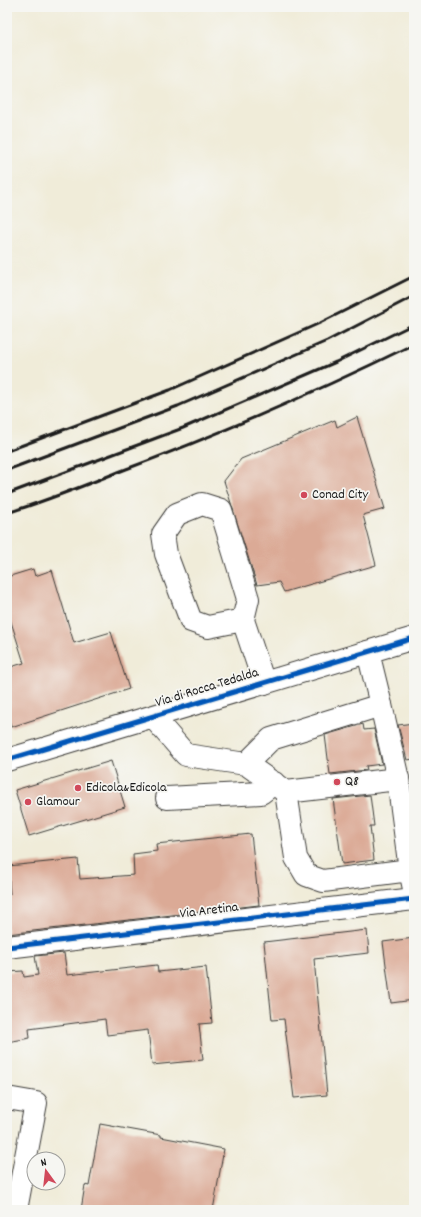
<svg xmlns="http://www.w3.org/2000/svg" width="421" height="1217" viewBox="0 0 421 1217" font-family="Dekko,sans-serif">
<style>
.building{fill:#dbaa96}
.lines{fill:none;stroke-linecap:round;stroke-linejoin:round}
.minor-casing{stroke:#3c3b38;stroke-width:24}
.minor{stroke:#fff;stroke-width:22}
.rail{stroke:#1c1c1c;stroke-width:3}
.cycleway-casing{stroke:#f6f6f2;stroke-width:8}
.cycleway{stroke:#0057b8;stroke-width:5}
.poi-dot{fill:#d1495b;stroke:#f6f6f2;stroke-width:1.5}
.labels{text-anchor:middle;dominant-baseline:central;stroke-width:3.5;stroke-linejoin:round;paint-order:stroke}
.poi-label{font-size:14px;fill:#1c1c1c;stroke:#f6f6f2;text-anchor:start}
.street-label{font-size:14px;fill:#1c1c1c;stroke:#f6f6f2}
</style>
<rect width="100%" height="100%" fill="#f6f6f2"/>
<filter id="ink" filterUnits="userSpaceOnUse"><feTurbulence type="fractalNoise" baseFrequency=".025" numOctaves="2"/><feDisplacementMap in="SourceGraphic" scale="8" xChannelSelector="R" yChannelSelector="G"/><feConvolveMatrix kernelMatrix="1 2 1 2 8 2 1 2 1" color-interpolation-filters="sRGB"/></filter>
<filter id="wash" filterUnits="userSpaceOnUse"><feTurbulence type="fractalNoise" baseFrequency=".012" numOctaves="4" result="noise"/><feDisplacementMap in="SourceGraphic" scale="16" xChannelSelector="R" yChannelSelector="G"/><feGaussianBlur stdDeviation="0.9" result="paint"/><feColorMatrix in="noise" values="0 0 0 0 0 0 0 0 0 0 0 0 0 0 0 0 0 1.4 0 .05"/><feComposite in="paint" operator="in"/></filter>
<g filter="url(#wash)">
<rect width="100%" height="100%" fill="#f0ecd9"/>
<g id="blocks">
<g class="building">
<polygon points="357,417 385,509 363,515 376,565 284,592 279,582 257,585 224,481 241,459 335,420 337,427"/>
<polygon points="33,569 35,576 52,570 74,643 111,632 129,689 11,727 7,713 7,668 24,663 7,609 7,577"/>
<polygon points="414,723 414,759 407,760 398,725"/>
<polygon points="363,724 364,730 374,729 382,764 366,766 367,770 330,774 325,735"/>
<polygon points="111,761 125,807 29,836 15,790"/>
<polygon points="370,795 374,826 370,826 374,860 342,864 333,799"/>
<polygon points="251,834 259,905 7,934 7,894 10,894 8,866 78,859 80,879 134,875 133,854 157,851 156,844"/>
<polygon points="367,930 369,953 314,959 327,1095 294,1098 284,1019 272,1020 264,942"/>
<polygon points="414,938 414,1000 391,1003 383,942"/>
<polygon points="64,953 67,975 157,965 158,972 206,967 212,1023 199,1024 203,1060 152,1065 148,1030 107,1035 105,1019 29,1029 30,1038 7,1042 7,972 23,971 24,977 38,975 35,956"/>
<polygon points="100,1124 161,1135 161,1137 224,1149 213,1210 81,1210 85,1185 89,1186"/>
</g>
</g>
</g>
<g filter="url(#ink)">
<use href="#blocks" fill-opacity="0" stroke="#3c3b38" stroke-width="1"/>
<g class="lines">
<g class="minor-casing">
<g id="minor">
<polyline points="243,620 208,627 191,621 166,554 163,534 177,514 202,504 221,510 248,599 243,620 264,683"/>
<polyline points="381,705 398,779"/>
<polyline points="153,717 186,755 246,764 271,739 381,705 368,652"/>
<polyline points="7,760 414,638"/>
<polyline points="246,764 286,792 296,858 306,875 323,881 410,870 414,889"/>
<polyline points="286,792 398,779 410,870"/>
<polyline points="167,798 261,793 274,783"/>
<polyline points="7,947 414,899"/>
<polyline points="7,1098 36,1103 16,1210"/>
</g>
</g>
<use href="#minor" class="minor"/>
<g class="rail">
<polyline points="7,451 170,390 320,323 414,276"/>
<polyline points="7,470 178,406 327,341 414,296"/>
<polyline points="7,494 183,428 336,362 414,324"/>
<path d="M7,513C46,501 83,486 121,471C221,434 318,391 414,344"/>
</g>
<g class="cycleway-casing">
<g id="cycleway">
<polyline points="7,760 414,638"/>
<polyline points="7,947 414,899"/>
</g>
</g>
<use href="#cycleway" class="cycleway"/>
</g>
</g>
<g class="poi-dot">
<circle cx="304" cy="495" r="4"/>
<circle cx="337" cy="782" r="4"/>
<circle cx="78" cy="788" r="4"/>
<circle cx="28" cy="802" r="4"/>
</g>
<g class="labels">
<g class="poi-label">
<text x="312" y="495">Conad City</text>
<text x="345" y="782">Q8</text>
<text x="86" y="788">Edicola&amp;Edicola</text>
<text x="36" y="802">Glamour</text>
</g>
<g class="street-label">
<text transform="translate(207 688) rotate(-17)">Via di Rocca Tedalda</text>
<text transform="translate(209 911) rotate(-7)">Via Aretina</text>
</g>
</g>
<rect width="421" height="1217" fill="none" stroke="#f6f6f2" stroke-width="24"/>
<g transform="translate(46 1171) rotate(345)"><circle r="19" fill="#f6f6f2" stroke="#9f9f9c"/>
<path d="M0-3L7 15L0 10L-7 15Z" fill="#d1495b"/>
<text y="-6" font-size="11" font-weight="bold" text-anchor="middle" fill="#1c1c1c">N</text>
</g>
</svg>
